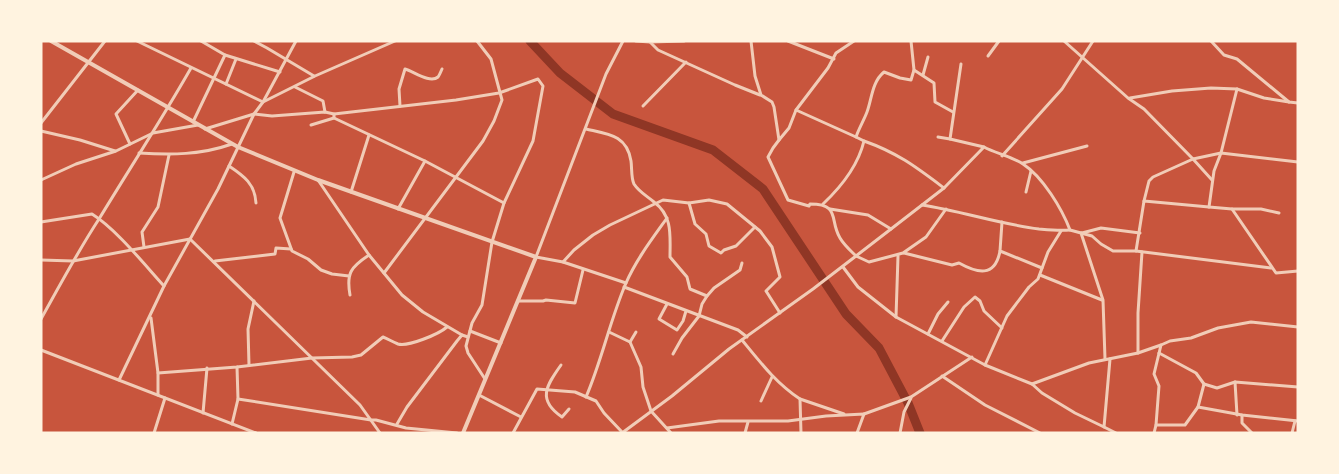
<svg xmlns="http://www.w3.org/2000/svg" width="1339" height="474" viewBox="0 0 1339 474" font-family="'Titillium Web',sans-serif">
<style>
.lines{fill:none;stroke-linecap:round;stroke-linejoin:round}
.river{stroke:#8f3625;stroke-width:9}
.minor{stroke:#f1ccb7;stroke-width:3}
.tertiary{stroke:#f1ccb7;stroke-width:4}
</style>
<rect width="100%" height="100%" fill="#c8553d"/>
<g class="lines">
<polyline class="river" points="530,41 560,73 613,114 713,150 763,189 846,314 879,348 908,403 920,433"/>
<g class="minor">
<polyline points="137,41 263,102 315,76 395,41"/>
<polyline points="201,41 225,55 280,72"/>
<polyline points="254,41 267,48 314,76"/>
<polyline points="623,41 606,74 536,257 563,262 626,283"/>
<polyline points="636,41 650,42 658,50 735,85 760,95"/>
<polyline points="788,41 834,59"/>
<polyline points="1064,41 1128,98 1144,109 1193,159 1221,153 1298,162"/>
<polyline points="1211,41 1224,55 1237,59 1289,102 1298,103"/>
<polyline points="650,42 684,41"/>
<polyline points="988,56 999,41"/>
<polyline points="914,70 934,83 935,102 953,112"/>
<polyline points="923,75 928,57"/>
<polyline points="226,84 236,59"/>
<polyline points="295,87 323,101 325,112"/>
<polyline points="1237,89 1221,153 1214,171 1209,207 1232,209 1276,273 1298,271"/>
<polyline points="1130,98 1172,91 1211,88 1237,89 1264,98 1289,102"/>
<path d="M400,106L399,89L405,69C413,71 430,84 438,77C439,76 442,69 442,69"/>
<polyline points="643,106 686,62"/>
<path d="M796,110L856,137C859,128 864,120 867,112C872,98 872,82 884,72L900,78L911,80L914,70L911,41"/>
<polyline points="334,114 334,118 425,161 504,203"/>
<polyline points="193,122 225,55"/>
<polyline points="41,123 105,41"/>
<polyline points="311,125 334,118"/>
<polyline points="205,129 254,114 272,116 325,112 334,114 456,100 499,93 538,79 543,86 533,141 504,203 492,242 482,305 472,323 466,346 468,353 485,379"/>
<path d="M586,129C608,134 627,135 631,161C632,168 631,178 634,184C639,192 647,196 654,202C673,216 670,236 670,257L687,277L690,289L707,296"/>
<polyline points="41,131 80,140 115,151"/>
<polyline points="938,137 950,139"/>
<polyline points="779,140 789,128 796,110 828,68 836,53 854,41"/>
<path d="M864,141C898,153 916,167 944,188L891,229"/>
<polyline points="130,144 116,114 138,90"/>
<path d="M984,147C995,153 1013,157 1023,164C1043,177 1062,209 1070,230L1081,233L1103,300L1105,359"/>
<path d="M139,153C171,155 201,155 232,144"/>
<polyline points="1002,156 1062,89 1093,41"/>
<polyline points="1023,163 1087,146"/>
<path d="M229,166C244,176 255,184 256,203"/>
<polyline points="294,172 280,218 292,251 308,259 321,270 332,274 349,276"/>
<polyline points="41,180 76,164 116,151 153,133 198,125"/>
<polyline points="318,180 369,255 402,295 423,312 462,335"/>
<polyline points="944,188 984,147 950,139 961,64"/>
<polyline points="351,192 369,135"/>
<polyline points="1026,192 1031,171"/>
<polyline points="1144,201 1149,181 1153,177 1193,159 1212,180"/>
<polyline points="689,203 695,224 706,234 709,246 721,253 724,250 736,246 755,227"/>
<path d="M823,204C841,187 858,166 864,141L856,137"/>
<path d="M922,205C961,211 999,224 1039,229C1050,230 1059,231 1070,230"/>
<polyline points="398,209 425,161"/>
<polyline points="830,209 868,215 891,229 856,256"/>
<polyline points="1232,209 1261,209 1279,213"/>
<path d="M41,222L92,214C116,229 144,264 164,286"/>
<polyline points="1002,222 1000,251 1042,268"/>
<polyline points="1081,233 1092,236 1101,244 1113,251 1136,251 1271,268"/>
<polyline points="1082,233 1101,228 1140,233"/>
<polyline points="144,247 142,232 158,207 169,155"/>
<polyline points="1136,251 1144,201 1209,207"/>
<path d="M904,253L952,265L959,263C977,273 995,278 1000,251"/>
<polyline points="856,256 869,262 903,253 926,237 946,209"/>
<polyline points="41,260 73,261 190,239 360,405 380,433"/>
<polyline points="215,261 275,254 276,248 291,249"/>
<polyline points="563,262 574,250 593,235 610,225 663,200 689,203 709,200 727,204 760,231 772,247 780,277 766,291 780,313"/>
<polyline points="843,267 858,287 896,317 985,365 1032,384 1042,393 1075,413 1104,427 1110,359"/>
<polyline points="384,273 483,141 494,121 502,100 491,59 477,41"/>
<polyline points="1040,275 1102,300"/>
<polyline points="624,287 738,330 747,337"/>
<path d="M350,295C346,273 351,267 369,255"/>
<polyline points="518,301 543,301 546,300 575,303 583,270"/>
<polyline points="667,304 659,319 677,330 683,321 686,311"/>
<polyline points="896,317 898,256"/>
<polyline points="151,318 158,373 158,395"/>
<path d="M41,319C60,285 78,251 99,219C130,168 162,119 191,68"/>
<polyline points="470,331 501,343"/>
<polyline points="609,332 630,342 641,367 643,387 651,411 671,433"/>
<polyline points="928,334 938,314 948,302"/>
<path d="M742,340C760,362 776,383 800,399L801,433"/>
<polyline points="942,341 964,307 975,297 980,301 984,311 1002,328"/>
<polyline points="630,342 636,332"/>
<polyline points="41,350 256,433"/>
<polyline points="1138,353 1138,313 1142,252"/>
<polyline points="1159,353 1196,373 1204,384 1217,388 1235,382 1298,387"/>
<polyline points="673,354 682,338 699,316 702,304 707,296 714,288 740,270 742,263"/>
<polyline points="249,365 248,329 254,301"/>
<path d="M561,365C546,386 537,400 562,417L569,409"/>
<polyline points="985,365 1007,316 1029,287 1038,279 1048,252 1061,231"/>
<polyline points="237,367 238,399"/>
<path d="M158,373L237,367L312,358L352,357L361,355L383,337C388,339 393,342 398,344C408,347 439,334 447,327"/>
<polyline points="942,376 985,405 1040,433"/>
<polyline points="119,380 164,286 218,189 254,114 263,102 296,41"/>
<polyline points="1235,382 1237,415"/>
<polyline points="1032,384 1089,363 1138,353 1161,345"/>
<polyline points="479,395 521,417"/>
<path d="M586,397C602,360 610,320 626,283C636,260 652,239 667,218"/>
<polyline points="800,399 844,414"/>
<polyline points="761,401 772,377"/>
<polyline points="1198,407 1204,384"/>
<polyline points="203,413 207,368"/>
<polyline points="864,414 911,397 972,357"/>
<polyline points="1242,415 1242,423 1252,433"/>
<polyline points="232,424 238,399 371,420 376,420 406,428 457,433"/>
<polyline points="397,424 407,407 457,341 462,335 468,337"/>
<polyline points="1156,425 1185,425 1198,407 1242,415 1298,421"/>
<polyline points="1104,427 1116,433"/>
<polyline points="667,428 719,421 788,421 826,416 864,414 857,433"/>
<polyline points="154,433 165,398"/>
<polyline points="513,433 537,389 575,392 596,401 604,413 622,432"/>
<path d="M622,433L672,396L729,349L813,289L856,256C851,251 844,245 840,238C829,220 841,204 810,204L809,206L788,200L768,157L773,148L779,140L774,107L772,102L761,95L755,76L751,41"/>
<polyline points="745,433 748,422"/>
<polyline points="900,433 904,412 911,398"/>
<polyline points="1154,433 1156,425 1159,386 1154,374 1161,345 1170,341 1191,338 1218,328 1251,322 1298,327"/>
<polyline points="1292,433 1295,421"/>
</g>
<polyline class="tertiary" points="51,41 238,147 318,180 536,257 463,433"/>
</g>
<rect width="1339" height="474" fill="none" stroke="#fff3e0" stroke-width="85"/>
</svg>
